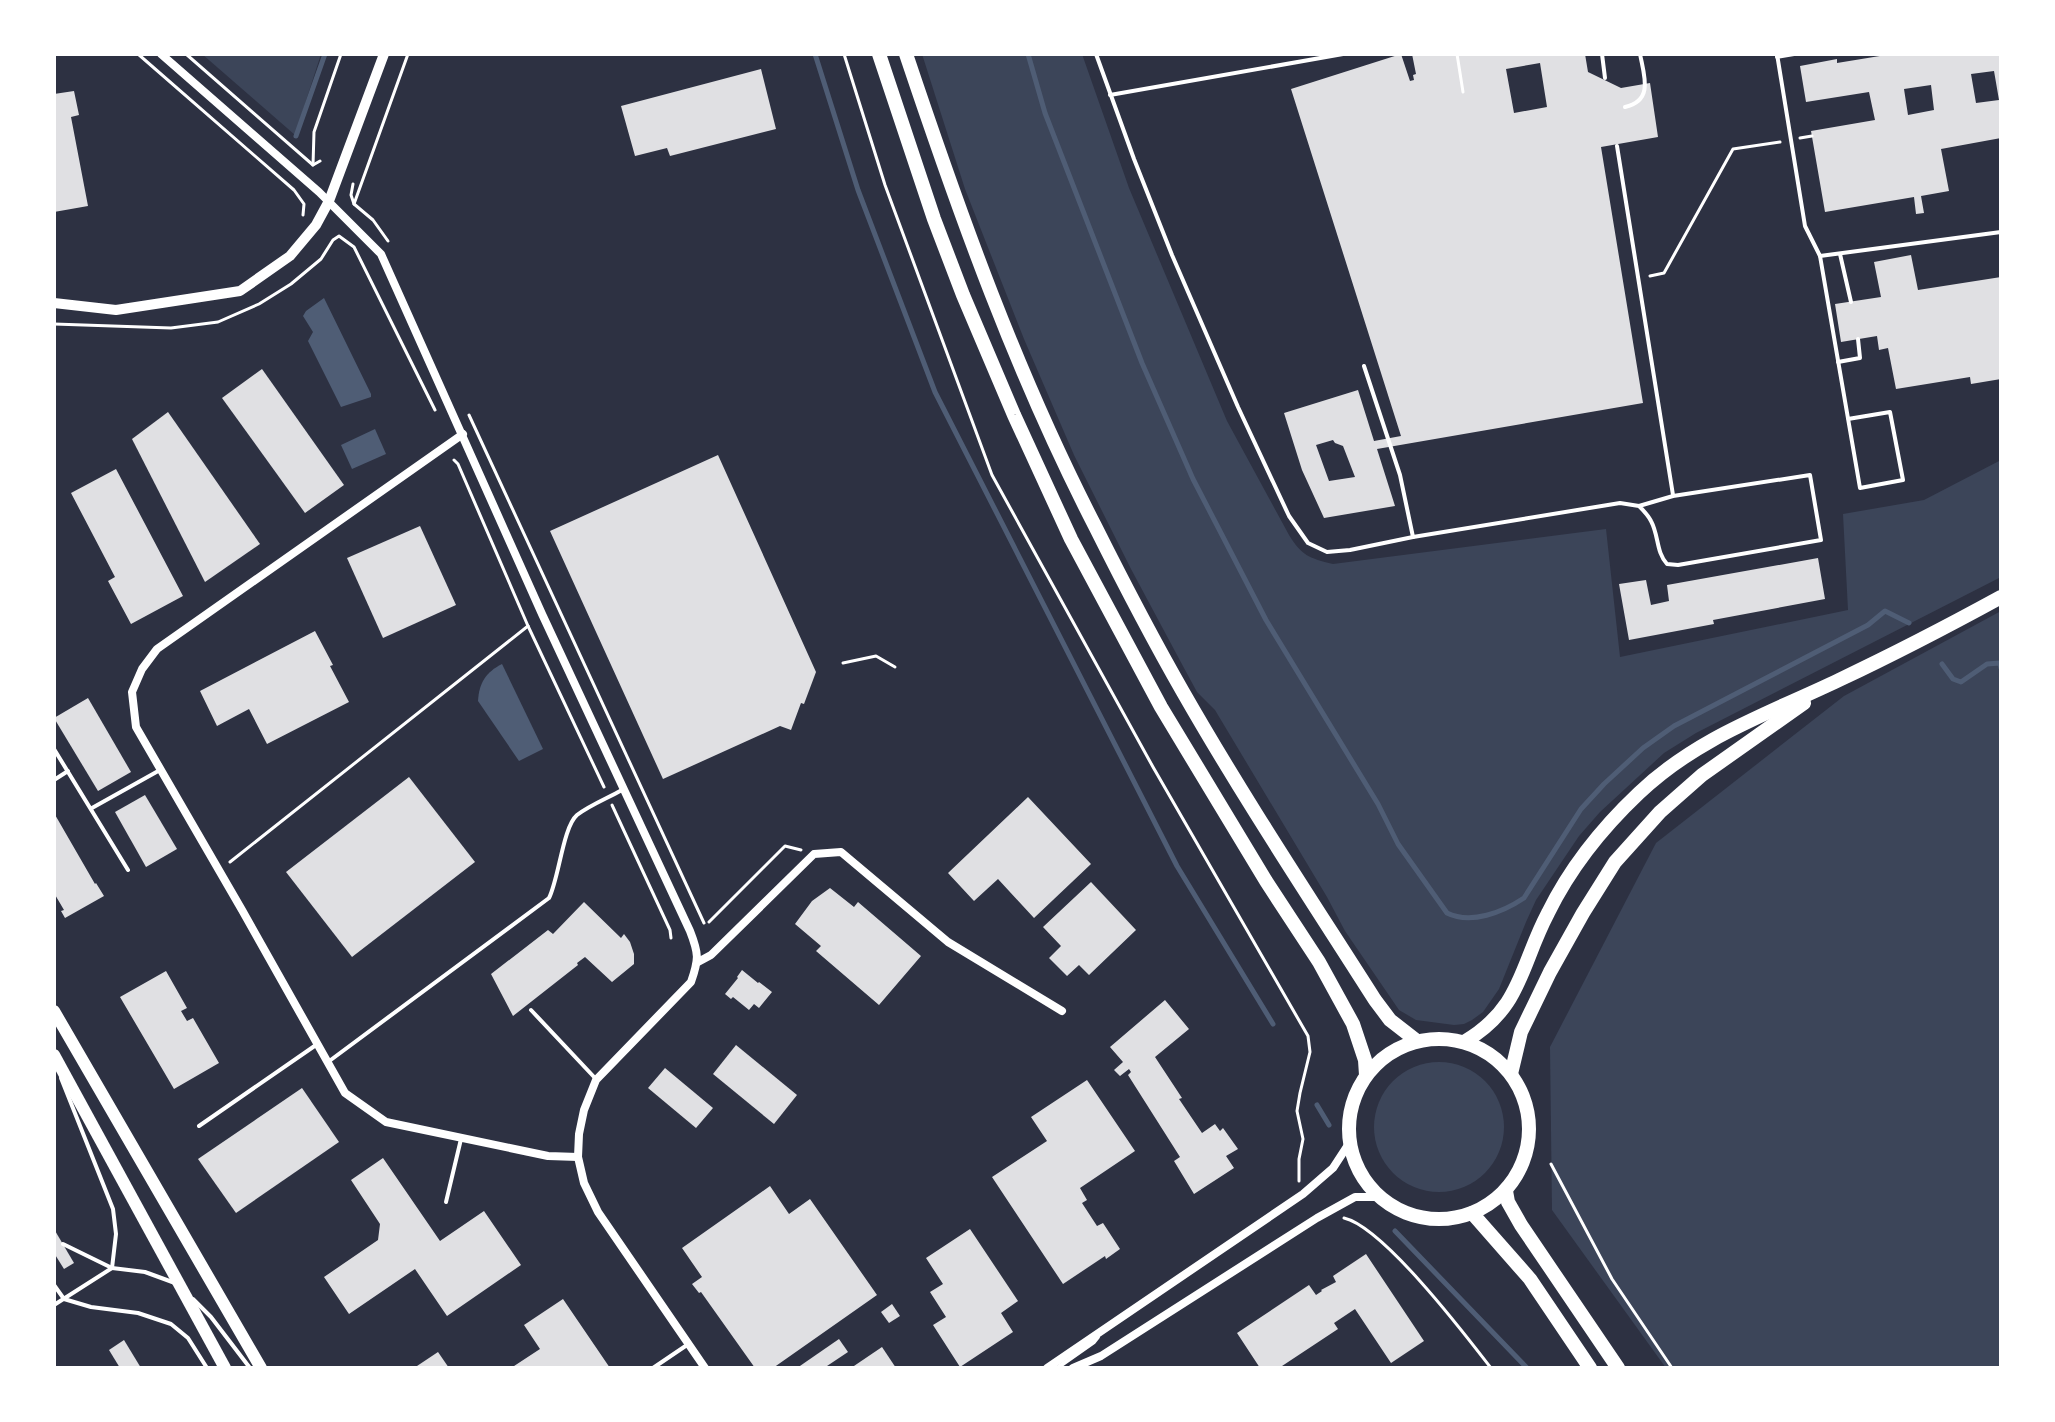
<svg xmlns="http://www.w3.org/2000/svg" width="2055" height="1422" viewBox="0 0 2055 1422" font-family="Raleway,sans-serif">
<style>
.green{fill:#3c4559}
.water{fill:#4f5d75}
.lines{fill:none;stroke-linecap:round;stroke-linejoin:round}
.stream{stroke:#4f5d75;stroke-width:5}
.building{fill:#e0e0e3;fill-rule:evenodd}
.path{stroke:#fff;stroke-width:3}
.service{stroke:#fff;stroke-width:4}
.minor{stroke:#fff;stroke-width:8}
.tertiary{stroke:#fff;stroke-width:10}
.secondary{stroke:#fff;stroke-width:12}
.primary{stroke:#fff;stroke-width:14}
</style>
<rect width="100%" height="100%" fill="#2d3142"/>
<g class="green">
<polygon points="202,54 321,54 295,135"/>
<path d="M922,54H1082L1129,188L1227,421L1289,535C1302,556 1309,558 1333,564L1606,529L1620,657L1848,610L1843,514L1924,500L2001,460V577L1696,733L1664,753L1600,812L1579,836L1536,900L1526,922L1499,989L1483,1012L1472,1020L1464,1024L1454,1025L1416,1020L1399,1010L1345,931L1327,897L1215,710L1197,692L1184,668L1131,569L1074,455L1024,339L965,189Z"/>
<polygon points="2001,611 2001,1368 1666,1368 1552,1210 1550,1047 1656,843 1844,696"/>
<circle cx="1439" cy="1127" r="65"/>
</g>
<g class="water">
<polygon points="324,298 371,394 371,397 341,407 308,341 313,332 303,316 306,311"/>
<polygon points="375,429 386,454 352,469 341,445"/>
<path d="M502,664L543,749L519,761L478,701C479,683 486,672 502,664Z"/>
</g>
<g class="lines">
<g class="stream">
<polyline points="815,54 858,190 935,392 1177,866 1273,1024"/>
<path d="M1028,54L1045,113L1142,363L1193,479L1266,620L1378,804L1398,844L1447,913C1471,925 1503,912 1524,898L1581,809L1604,784L1643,748L1674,726L1868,625L1885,611L1909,623"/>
<polyline points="296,136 325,54"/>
<polyline points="1942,664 1953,679 1961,682 1987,664 2000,663 2001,668"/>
<polyline points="1317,1105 1329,1125"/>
<polyline points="1395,1231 1527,1368"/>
</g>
</g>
<g class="building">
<path d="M1401,54L1410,81L1414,80L1413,75L1416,74L1412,54H1585L1588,72L1621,88L1650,83L1658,137L1601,147L1643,403L1377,449L1395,506L1324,518L1302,470L1284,413L1358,390L1374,441L1401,436L1291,89ZM1540,63L1547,107L1514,113L1506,69ZM1333,440L1335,443L1343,446L1355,477L1329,481L1316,445Z"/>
<path d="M1892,54H2001V138L1941,149L1949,191L1921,196L1924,213L1916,214L1914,197L1825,212L1811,131L1875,120L1869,92L1806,102L1800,66L1837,59V63ZM1994,71L1999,100L1976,103L1971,74ZM1931,85L1934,110L1908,115L1904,89Z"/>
<polygon points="761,69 776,129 670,156 667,148 635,156 621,106"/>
<polygon points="74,91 79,115 71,117 88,206 54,212 54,94"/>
<polygon points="1911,255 1918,290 2001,277 2001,379 1971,384 1970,377 1896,389 1888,348 1879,350 1877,336 1841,342 1835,304 1881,297 1874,262"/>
<polygon points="262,369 344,485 305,513 222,398"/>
<polygon points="168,412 260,544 205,582 132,439"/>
<polygon points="718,455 816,672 804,704 801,703 791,730 780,726 663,779 550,531"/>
<polygon points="116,469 183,596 131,624 108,581 115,577 71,493"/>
<polygon points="420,526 456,605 383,638 347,558"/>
<polygon points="1818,558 1825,599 1713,620 1714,624 1629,640 1619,584 1646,580 1651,605 1669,601 1667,585"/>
<polygon points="315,631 333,665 330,666 349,702 267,744 249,709 217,726 200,691"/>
<polygon points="88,698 131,772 98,791 54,718"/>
<polygon points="409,777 475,862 352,957 286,872"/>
<polygon points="145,795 177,849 146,867 115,812"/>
<polygon points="1028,797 1091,864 1034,918 998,879 974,901 948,873"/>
<polygon points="54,813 95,884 96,883 104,896 65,918 61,911 64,910 54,893"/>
<polygon points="1091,882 1136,930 1089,975 1079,965 1067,976 1049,958 1061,946 1043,927"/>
<polygon points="830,888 854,907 858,902 921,956 879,1005 816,951 821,946 795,924 812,901"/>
<polygon points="584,902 621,938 624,934 630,942 634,954 634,964 612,982 585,957 577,963 578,965 513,1016 491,974 548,930 553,934"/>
<polygon points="742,970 758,983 759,982 772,992 759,1008 754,1004 749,1010 733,997 731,999 725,994 738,978 737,977"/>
<polygon points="166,971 187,1008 181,1011 187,1021 193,1018 219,1063 174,1089 120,997"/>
<polygon points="1165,1000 1189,1029 1155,1057 1182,1098 1179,1099 1202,1133 1215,1124 1220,1131 1223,1128 1238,1149 1226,1156 1234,1168 1194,1194 1174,1161 1180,1157 1128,1075 1131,1072 1129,1069 1120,1076 1114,1070 1123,1062 1110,1047"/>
<polygon points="736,1045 797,1095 774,1124 713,1074"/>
<polygon points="665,1068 713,1108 696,1128 648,1088"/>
<polygon points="1087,1080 1135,1151 1080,1188 1087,1200 1082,1203 1097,1226 1103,1223 1120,1249 1106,1259 1105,1256 1063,1284 992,1177 1047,1141 1031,1117"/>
<polygon points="302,1088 339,1142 236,1213 198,1159"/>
<polygon points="383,1158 440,1241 484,1211 521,1265 447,1316 415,1269 349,1314 324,1277 378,1240 380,1224 351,1180"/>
<polygon points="770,1186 789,1214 810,1199 877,1295 773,1368 755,1368 701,1292 699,1293 692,1284 702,1277 682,1248"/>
<polygon points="54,1229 74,1263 64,1269 54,1253"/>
<polygon points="970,1229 1018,1301 1001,1313 1013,1332 960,1367 933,1325 946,1317 930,1292 943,1284 926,1258"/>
<polygon points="1366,1254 1424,1341 1391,1363 1355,1309 1334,1323 1338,1329 1279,1368 1260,1368 1237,1333 1309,1285 1316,1295 1322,1291 1321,1290 1336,1282 1333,1276"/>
<polygon points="563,1299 610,1368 511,1368 540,1349 524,1325"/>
<polygon points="892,1304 900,1316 889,1323 881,1312"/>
<polygon points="839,1339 848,1352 824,1368 797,1368"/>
<polygon points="124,1340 141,1368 120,1368 109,1350"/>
<polygon points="882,1347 896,1368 851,1368"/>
<polygon points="438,1352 449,1368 414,1368"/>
</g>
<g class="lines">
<g class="path">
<polyline points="138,54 294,190 304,204 303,215"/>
<polyline points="186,54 313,165 320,161"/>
<polyline points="844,54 885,185 992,475 1153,767 1308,1036 1310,1052 1300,1093 1297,1111 1303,1139 1299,1159 1299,1181"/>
<polyline points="1457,54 1463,92"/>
<polyline points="1800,138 1812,136"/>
<polyline points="313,165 314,132 341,54"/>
<polyline points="353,184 351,195 354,204 373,220 388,241"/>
<polyline points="354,204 408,54"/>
<polyline points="1650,276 1664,273 1733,149 1780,142"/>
<polyline points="54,324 171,328 218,322 259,304 291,284 321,259 333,240 339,236 354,247 435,410"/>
<polyline points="469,415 704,923"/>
<polyline points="454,460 458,464 528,626 604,787"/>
<polyline points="843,663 876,656 895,667"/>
<polyline points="612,805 670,930 671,938"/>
<polyline points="230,862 528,626"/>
<polyline points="709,922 785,846 801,850"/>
<polyline points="1551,1164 1612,1279 1672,1368"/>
<path d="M1344,1218C1383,1227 1464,1333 1491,1368"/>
</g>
<g class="service">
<path d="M1096,54L1134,159L1172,255L1238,407L1289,516L1308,543L1327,552L1350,550L1413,537L1620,503L1639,506L1673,496L1810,475L1821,540L1678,565L1667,564C1656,552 1659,536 1651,521C1648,515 1643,510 1639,506"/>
<polyline points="1602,54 1605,78"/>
<polyline points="1777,54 1805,226 1820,256 2001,232"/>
<polyline points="1777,57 1794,54"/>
<polyline points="1110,95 1343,54"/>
<path d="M1625,107C1654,101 1644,75 1640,54"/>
<polyline points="1617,146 1673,495"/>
<polyline points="1840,254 1851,302"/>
<path d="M1820,256C1833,333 1846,410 1860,488L1903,480L1890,412L1848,419"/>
<polyline points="1838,362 1860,358 1858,339"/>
<polyline points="1364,366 1400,475 1413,537"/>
<polyline points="54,749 128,870"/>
<polyline points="54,780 68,771"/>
<polyline points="92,808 160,770"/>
<polyline points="531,1010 595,1078"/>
<path d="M328,1062L549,898C559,878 563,827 577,815C590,805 608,798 622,790"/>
<polyline points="61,1078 113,1209 116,1234 112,1268"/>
<polyline points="199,1126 316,1045"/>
<polyline points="446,1202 461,1139"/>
<polyline points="63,1244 112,1268 145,1272 175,1283"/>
<polyline points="54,1285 64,1299 91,1307 138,1313 171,1324 188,1338 207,1368"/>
<polyline points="193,1299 211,1317 250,1368"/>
<polyline points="54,1305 112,1268"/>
<polyline points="653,1368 687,1345"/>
<polyline points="1057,1368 1094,1342 1098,1337"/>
</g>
<g class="minor">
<path d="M161,54L319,192L381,254L542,614L690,931C699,954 699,959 691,982L596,1080L584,1110L579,1134L578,1157L584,1183L598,1212L705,1368"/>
<polyline points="463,434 157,649 142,669 132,692 136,727 242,910 345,1093 386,1122 548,1156 578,1157"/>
<polyline points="698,962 711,955 814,854 841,852 948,942 1062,1011"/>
<polyline points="1047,1368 1303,1194 1333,1168 1350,1142"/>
<polyline points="1073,1368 1101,1356 1317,1218 1355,1197 1380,1197"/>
</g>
<polyline class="tertiary" points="54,303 116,310 240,291 290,256 316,225 329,201 384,54"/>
<g class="secondary">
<polyline points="54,1011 261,1368"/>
<polyline points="54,1055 225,1368"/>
</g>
<g class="primary">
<polyline points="879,54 934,219 963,295 1014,415 1071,539 1161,707 1266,881 1319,962 1353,1024 1365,1060 1366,1075"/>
<path d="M906,54C960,215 1017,375 1095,526C1123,582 1152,638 1183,692C1243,797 1310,898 1375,1000L1390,1020L1417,1041"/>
<circle cx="1439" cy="1129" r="90"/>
<path d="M1464,1042C1522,1008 1520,966 1548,913C1570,868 1603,827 1639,793C1698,737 1768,714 1839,680C1894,654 1948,626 2001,597"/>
<polyline points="1511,1074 1521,1032 1550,972 1583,913 1615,862 1660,812 1702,775 1804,703"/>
<polyline points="1506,1191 1508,1202 1521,1225 1618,1368"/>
<polyline points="1472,1213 1530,1279 1590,1368"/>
</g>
</g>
<rect width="2055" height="1422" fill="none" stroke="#ffffff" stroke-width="112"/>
</svg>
